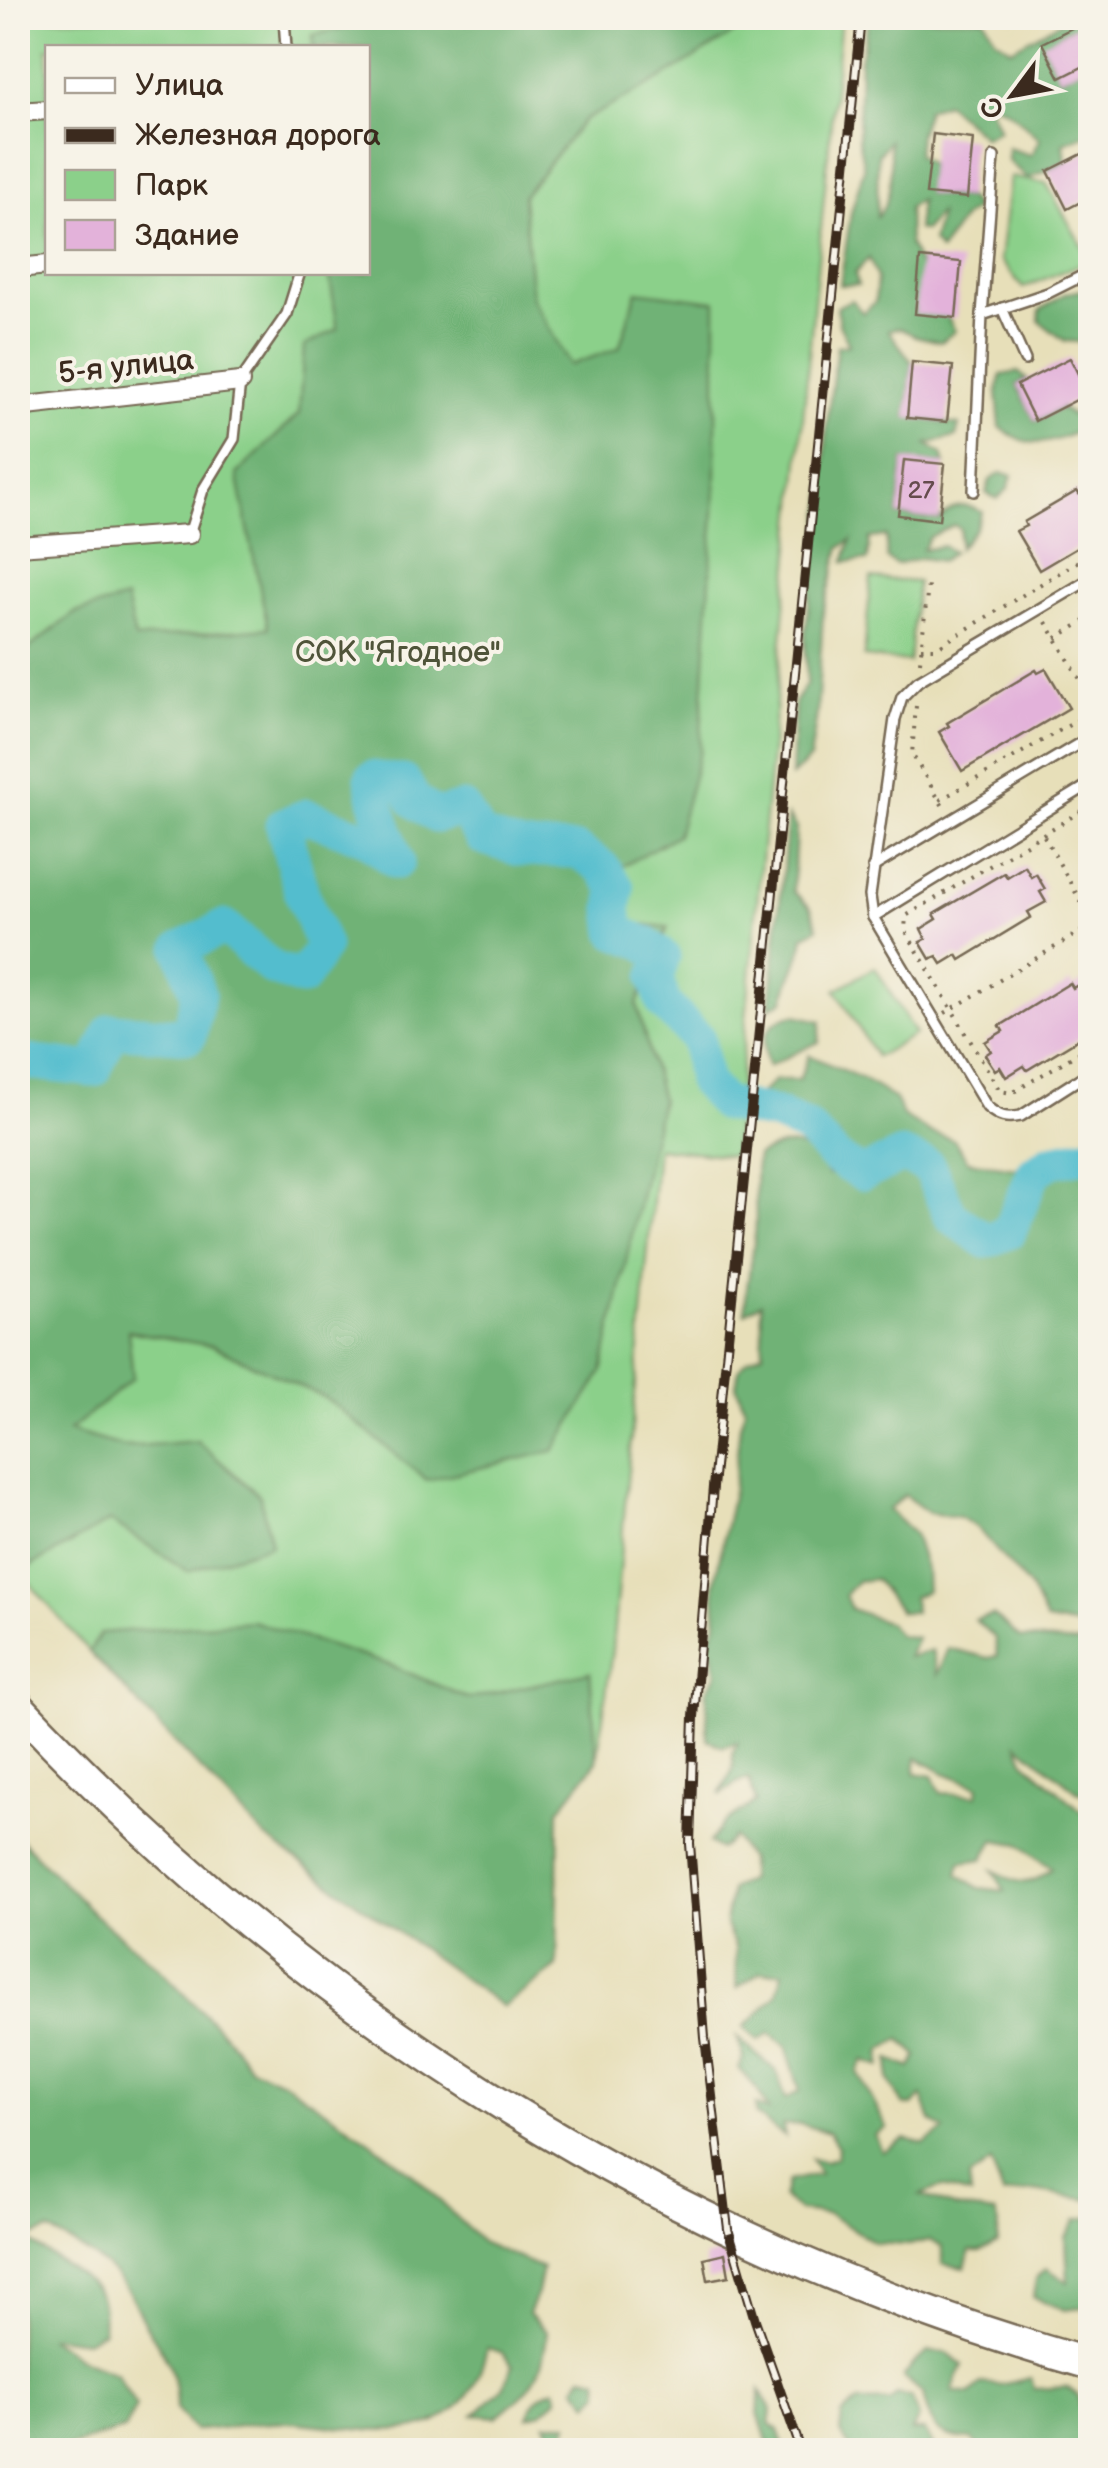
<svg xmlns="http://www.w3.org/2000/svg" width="1108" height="2468" viewBox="0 0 1108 2468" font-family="'Balsamiq Sans',sans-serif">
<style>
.green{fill:#8bd08a;stroke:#637d54;stroke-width:2.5;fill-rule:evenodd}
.forest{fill:#70b276;stroke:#566e4a;stroke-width:2.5;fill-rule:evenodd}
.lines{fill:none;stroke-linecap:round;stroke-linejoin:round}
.river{stroke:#52bdce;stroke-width:35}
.building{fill:#e3b2da}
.service-casing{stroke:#776954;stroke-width:14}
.minor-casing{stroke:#776954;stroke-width:22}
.primary-casing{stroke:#776954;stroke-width:35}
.path{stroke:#776954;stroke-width:4;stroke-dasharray:2.5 8;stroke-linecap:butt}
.service{stroke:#fff;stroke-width:9}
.minor{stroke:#fff;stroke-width:18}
.primary{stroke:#fff;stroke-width:30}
.rail-casing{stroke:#3b2a1e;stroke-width:10}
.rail{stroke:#f7f3e8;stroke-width:6;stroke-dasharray:19;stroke-linecap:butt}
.labels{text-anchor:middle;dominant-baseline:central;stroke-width:8;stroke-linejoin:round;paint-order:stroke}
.number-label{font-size:25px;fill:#654c4d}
.street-label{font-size:30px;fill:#3b2a1e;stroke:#f7f3e8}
.park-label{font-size:30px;fill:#4f5439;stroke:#f7f3e8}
</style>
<rect width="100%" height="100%" fill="#f7f3e8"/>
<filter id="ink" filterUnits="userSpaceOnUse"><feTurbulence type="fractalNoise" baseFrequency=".01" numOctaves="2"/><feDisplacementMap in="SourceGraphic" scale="20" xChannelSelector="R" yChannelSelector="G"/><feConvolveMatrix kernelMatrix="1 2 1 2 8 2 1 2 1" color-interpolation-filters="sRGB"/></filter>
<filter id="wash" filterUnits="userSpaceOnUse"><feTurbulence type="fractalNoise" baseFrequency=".0048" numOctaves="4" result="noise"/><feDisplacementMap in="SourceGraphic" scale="40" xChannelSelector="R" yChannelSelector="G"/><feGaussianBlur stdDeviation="2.25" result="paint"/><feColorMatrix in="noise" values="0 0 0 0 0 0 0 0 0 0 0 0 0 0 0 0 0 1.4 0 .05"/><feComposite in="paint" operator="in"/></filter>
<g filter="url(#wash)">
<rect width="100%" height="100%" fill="#e7dfb9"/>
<g class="green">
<path d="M18,18H841L733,1156L657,1148L612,1650L597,1761L590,1673L470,1699L390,1665L101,1633L89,1652L20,1572L110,1521L188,1571L198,1441L125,1447L68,1431L127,1330L213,1346L326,1398L427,1480L18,1078ZM48,48H368V272H48Z"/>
<polygon points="1010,177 1046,183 1090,260 1023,288 1000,260"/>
<polygon points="871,578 917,582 909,662 864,657"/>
<polygon points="875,967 915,1034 876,1057 836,990"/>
</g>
<g class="forest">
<polygon points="386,18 746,18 741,29 664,77 583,121 523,196 532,298 570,365 619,348 637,291 716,301 716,477 700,751 677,835 618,869 630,923 668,927 637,1004 661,1100 602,1372 554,1451 427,1480 326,1398 213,1346 128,1331 133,1378 69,1431 125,1447 197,1441 260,1496 271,1545 188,1571 110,1521 20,1572 18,709 21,708 24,652 75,613 126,599 135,639 268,628 237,474 299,414 304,346 338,329 329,273 368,272 368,48 313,47 313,35"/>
<path d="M869,18H984L995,38L1011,49L1067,18H1090L1043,44L1060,78L1090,63V133L1064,143L1066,162L1028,179L1008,161V148L1031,155L1040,139C1018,121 1016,111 987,102L999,130L984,137L946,103L927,109L919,134L917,155L930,164L927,194L967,198L976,208L963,218L940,251L932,242L940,212L924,231L917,229L920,200L908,208L909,245L955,331L941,342L915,336L900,328L888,330L912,362L907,417L959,425L956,437L927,444L942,454L945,464L904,460L898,515L939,520C954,504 963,502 982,512L975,529L959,548L960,529L954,525L930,537L923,550L943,546L953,552L942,561L921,558L896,565L887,559L886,536L870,538L868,560L844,562L851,540L840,548L823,613L817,714L810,759L791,776L795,701L807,683L805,633L823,504L827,423L837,346L849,344L839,324L837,307L851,300L863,313L875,302L877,278L869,258L855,273L858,285H840L851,213L864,168L858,139L860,60ZM889,141C891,163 894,201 877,216L878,155Z"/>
<polygon points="1090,289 1090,343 1065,341 1039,321 1040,310 1066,293"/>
<path d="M1018,372L1027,379L1017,385L1035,421L1061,408L1078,419L1081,430C1049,444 1029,451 1000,427L997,393L1001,375Z"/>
<polygon points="1001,473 1012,475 1008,489 997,499 986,493 990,480"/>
<path d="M788,816L796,828L793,891L811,908L818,928L804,936C801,963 789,973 784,1000L770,1008Z"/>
<path d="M795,1015L821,1021L819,1042L768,1066C760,1039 766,1020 795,1015Z"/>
<path d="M809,1055L863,1079L895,1099L903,1116L929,1132L954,1140L968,1161L1044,1172L1071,1167L1090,1168V1629L1046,1621L1030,1588L976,1527L959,1517L929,1513L904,1495L888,1510L914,1534L926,1571L927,1591L913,1597L914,1612H900L875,1579L857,1581L845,1595L851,1609L889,1623L898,1635L917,1638L908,1657L932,1650L937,1675L948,1648L988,1658L997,1656L995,1638L975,1620L993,1615L1020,1638L1085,1644L1090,1640V1795L1077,1791L1018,1744L1025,1762L1090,1818V2200L1034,2191L1003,2195L991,2163L969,2178L971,2195L942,2187L920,2195L956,2208L995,2213L999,2225L997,2243L980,2251H970L965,2268L942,2264V2247L930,2240L909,2245L875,2243L828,2214L799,2211L783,2197L788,2181L819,2174L811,2159L824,2162L837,2157L838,2147L829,2133L801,2124L783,2125L785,2137L756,2115V2105L769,2111L758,2091L739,2069L744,2057L737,2037L776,2071L786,2099L800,2091L786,2046L770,2033L759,2041L744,2028L777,1994L783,1972H761L737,1988L735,1947L725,1923L731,1889L749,1879V1860L734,1837L720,1850L709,1843L724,1823L756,1802L749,1779L736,1783L720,1795L733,1769V1752L738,1742L723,1747L707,1739V1690L717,1674L710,1642L717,1622L714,1586L733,1491L740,1425L745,1409L736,1385L739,1369L747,1360L763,1352L761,1303L745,1313C745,1286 752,1262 755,1235C758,1208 752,1183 757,1156C789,1137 809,1143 828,1175L845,1174L848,1156L839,1136L819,1129L791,1136L780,1108L769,1126L757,1114L762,1092L775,1080H799ZM917,1758L942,1772L979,1786L977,1795L941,1793L933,1776L915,1773ZM994,1840L1019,1844L1052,1868C1028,1889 1019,1884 993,1870L1005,1891L979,1888L958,1874L961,1862L983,1859ZM900,2039L918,2056L911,2068L890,2059L889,2079L903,2105L913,2106L922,2096L931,2121L945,2130L924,2144L905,2139L882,2152L875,2135L887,2128L858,2072L864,2060L881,2066L882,2050Z"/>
<polygon points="252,1621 390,1665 469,1699 590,1672 597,1761 559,1810 557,1967 503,2007 266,1838 89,1652 101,1633"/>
<path d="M18,1837L95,1915L158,1967L227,2037L250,2067L283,2081L370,2141L413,2174L481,2242L542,2268L537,2293L528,2314L547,2332C543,2378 532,2388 497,2417L474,2415L502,2389L513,2366L501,2352L487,2348C461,2460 372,2428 287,2422C257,2420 225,2429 195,2430L176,2409C176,2365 166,2358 144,2322C139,2313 135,2303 130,2294C111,2264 79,2247 49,2231L26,2239C44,2254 95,2278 101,2299C103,2309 102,2321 103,2331L86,2341L48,2336L80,2359L116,2373L136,2406L125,2429L54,2450H18Z"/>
<polygon points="1090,2217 1090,2307 1064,2310 1033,2297 1036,2279 1046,2268 1068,2282 1066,2237 1076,2220"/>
<path d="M929,2352L948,2353L963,2365L952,2391L970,2394L981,2383L1000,2385L1031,2378L1034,2389L1066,2387L1078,2395L1081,2408L1090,2402V2450H982L972,2440C937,2440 929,2425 923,2393L903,2378L915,2362Z"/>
<polygon points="583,2375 599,2378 600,2392 589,2403 576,2387"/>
<path d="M555,2389L558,2398L542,2413L528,2417C532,2402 540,2394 555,2389Z"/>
<polygon points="760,2391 772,2410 770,2423 778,2430 785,2450 770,2450 758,2413"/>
<polygon points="897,2394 911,2397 919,2417 912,2431 925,2431 933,2445 928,2450 851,2450 840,2433 842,2415 858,2402 890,2401"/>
<polygon points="546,2424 569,2424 566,2433 580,2441 562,2450 548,2450 551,2436"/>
<polygon points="233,2444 281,2444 333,2450 196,2450"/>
</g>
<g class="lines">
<polyline class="river" points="18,1061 94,1070 112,1030 189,1036 198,994 181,949 224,927 272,968 302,979 323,946 302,894 283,825 307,816 368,839 397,862 378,809 372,778 404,782 414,800 436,816 463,809 482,837 520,849 577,851 602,867 617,888 614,909 617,932 645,943 663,957 656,978 664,1004 698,1039 704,1081 724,1104 774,1114 807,1128 837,1159 862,1174 902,1156 928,1166 951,1216 986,1241 1009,1232 1034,1172 1051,1161 1090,1154"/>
</g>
<g id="blocks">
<g class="building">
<polygon points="1090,19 1090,63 1060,78 1042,43"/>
<polygon points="933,134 973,139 967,198 926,194"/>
<polygon points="1090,150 1090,197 1067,209 1048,171"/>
<polygon points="920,258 961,262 956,318 915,314"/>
<polygon points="1070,358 1088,394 1035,421 1017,385"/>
<polygon points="912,362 953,366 947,422 907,418"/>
<polygon points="904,460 945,464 939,520 898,515"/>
<polygon points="1090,488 1090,540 1039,570 1016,531 1026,526 1024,522 1077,491 1079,494"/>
<polygon points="1046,669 1069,708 962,771 939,732 949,726 947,723 1036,670 1038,673"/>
<polygon points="1025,866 1031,877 1036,874 1045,889 1040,892 1046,902 1028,912 1031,917 960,960 957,955 942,964 937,956 930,959 920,942 926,939 921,929 937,919 934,914 1004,873 1007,877"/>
<polygon points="1090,977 1090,1032 1027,1070 1024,1066 1006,1077 1000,1067 995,1070 985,1055 991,1051 985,1042 1003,1031 1000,1026 1070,983 1073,988"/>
<polygon points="725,2253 729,2276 708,2280 704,2258"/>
</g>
</g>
</g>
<g filter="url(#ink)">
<use href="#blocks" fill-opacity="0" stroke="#776954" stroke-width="2.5"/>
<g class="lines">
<g class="service-casing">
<g id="service">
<polyline points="284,18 286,48"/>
<polyline points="1002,308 1025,360"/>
<polyline points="982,315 1048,293 1090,272"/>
<polyline points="974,491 982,315 994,157"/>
<polyline points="189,534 203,490 234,439 240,382 287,314 300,272"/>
<path d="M1090,579L918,681L902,697L895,719L870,896L873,917L987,1107C999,1117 1006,1119 1021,1116L1090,1072"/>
<polyline points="873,867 1090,737"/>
<polyline points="873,917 1090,784"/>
</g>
</g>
<g class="minor-casing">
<g id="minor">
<polyline points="18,112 48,110"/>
<polyline points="18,268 48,265"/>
<polyline points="18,407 240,382"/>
<polyline points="18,546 189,534"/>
</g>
</g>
<g class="primary-casing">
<path id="primary" d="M18,1706C308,2017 680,2249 1090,2364"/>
</g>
<g class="path">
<polyline points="1046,622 1090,696"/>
<polyline points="1056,638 1090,618"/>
<polyline points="921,648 936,648 1090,554"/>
<polyline points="920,662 928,585"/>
<polyline points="916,706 912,754 944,808"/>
<polyline points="940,800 1090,713"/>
<polyline points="1090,806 906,916 905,930 1000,1091 1012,1093 1090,1046"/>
<polyline points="1044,836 1090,918"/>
<polyline points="945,1013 1090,926"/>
</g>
<use href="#service" class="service"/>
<use href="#minor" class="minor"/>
<use href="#primary" class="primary"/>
<g class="rail-casing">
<polyline id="rail" points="801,2450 755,2320 728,2229 705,2038 690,1844 694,1717 713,1487 861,18"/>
</g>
<use href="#rail" class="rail"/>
</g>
</g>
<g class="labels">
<g class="number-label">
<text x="921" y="490">27</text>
</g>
<g class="street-label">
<text transform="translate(126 367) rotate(-6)">5-я улица</text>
</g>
<g class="park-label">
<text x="398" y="653">СОК "Ягодное"</text>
</g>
</g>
<rect width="1108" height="2468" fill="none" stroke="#f7f3e8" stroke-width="60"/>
<rect x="45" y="45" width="325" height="230" fill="#f7f3e8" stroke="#aca397" stroke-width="2.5"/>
<rect x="65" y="78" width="50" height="15" fill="#ffffff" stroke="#aca397" stroke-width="2.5"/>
<text x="135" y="95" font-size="30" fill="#3b2a1e">Улица</text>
<rect x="65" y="128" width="50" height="15" fill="#3b2a1e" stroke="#aca397" stroke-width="2.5"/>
<text x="135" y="145" font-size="30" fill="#3b2a1e">Железная дорога</text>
<rect x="65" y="170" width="50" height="30" fill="#8bd08a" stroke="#aca397" stroke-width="2.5"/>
<text x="135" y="195" font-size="30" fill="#3b2a1e">Парк</text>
<rect x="65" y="220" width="50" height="30" fill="#e3b2da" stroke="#aca397" stroke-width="2.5"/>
<text x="135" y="245" font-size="30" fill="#3b2a1e">Здание</text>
<g transform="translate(1013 95) rotate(238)" stroke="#f7f3e8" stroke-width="8" paint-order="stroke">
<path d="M0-8L18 38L0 25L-18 38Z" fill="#3b2a1e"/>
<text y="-15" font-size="28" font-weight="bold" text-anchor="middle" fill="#3b2a1e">С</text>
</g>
</svg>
